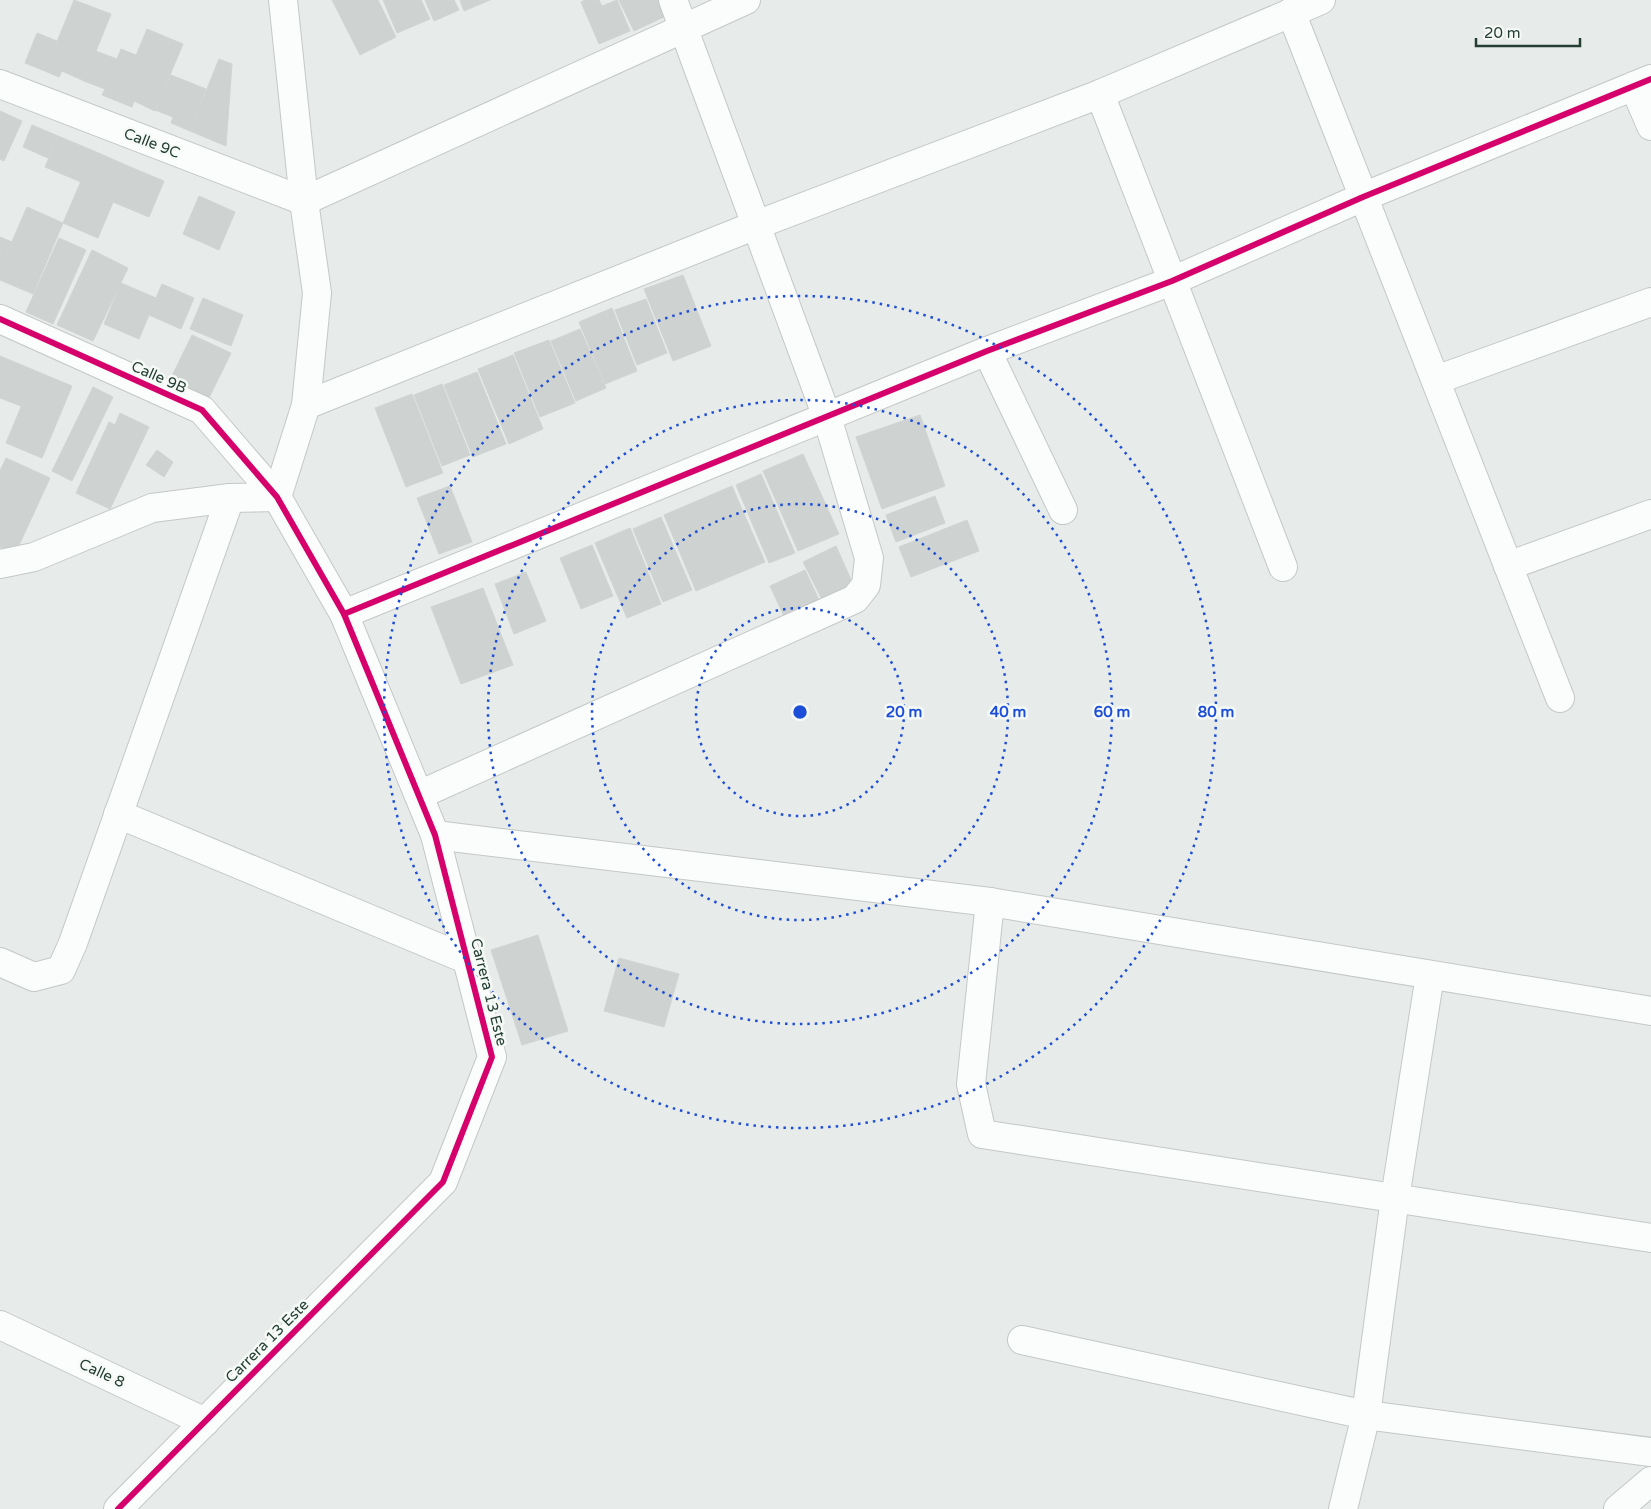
<svg xmlns="http://www.w3.org/2000/svg" width="1651" height="1509" viewBox="0 0 1651 1509" font-family="'Varela Round',sans-serif">
<style>
.building{fill:#ced2d0;stroke:#d0d4d2}
.lines{fill:none;stroke-linecap:round;stroke-linejoin:round}
.minor-casing{stroke:#c4c8c6;stroke-width:30}
.minor{stroke:#fbfcfc;stroke-width:28}
.cycleway-casing{stroke:#f6faf7;stroke-width:9}
.cycleway{stroke:#d6006c;stroke-width:6}
.ring{fill:none;stroke:#1d4ed8;stroke-width:2.5;stroke-dasharray:2.5 5}
.labels{text-anchor:middle;dominant-baseline:central;stroke-width:5;stroke-linejoin:round;paint-order:stroke}
.street-label{font-size:15px;fill:#253e34;stroke:#f6faf7}
.centre{fill:#1d4ed8;stroke:#f6faf7;stroke-width:2.5}
.ring-label{font-size:15px;text-anchor:middle;font-weight:bold;fill:#1d4ed8;stroke:#f6faf7;stroke-width:5;stroke-linejoin:round;paint-order:stroke}
</style>
<rect width="100%" height="100%" fill="#e7ebe9"/>
<g class="building">
<polygon points="74,0 111,14 84,81 62,71 59,77 45,71"/>
<polygon points="332,0 378,0 396,37 360,55"/>
<polygon points="383,0 421,0 430,19 397,33"/>
<polygon points="425,0 454,0 459,10 434,21"/>
<polygon points="460,0 490,0 464,11"/>
<polygon points="585,0 599,0 602,6 617,0 630,31 599,44 581,2"/>
<polygon points="619,0 658,0 666,16 634,31"/>
<polygon points="147,29 183,44 155,111 134,101 132,107 117,101"/>
<polygon points="37,33 57,41 45,71 25,63"/>
<polygon points="121,49 136,55 117,101 102,95 105,89 84,81 96,51 117,59"/>
<polygon points="219,59 232,64 226,146 190,131"/>
<polygon points="171,75 206,89 190,131 171,123 173,117 155,110"/>
<polygon points="0,111 22,121 4,161 0,159"/>
<polygon points="32,125 58,136 48,158 23,147"/>
<polygon points="58,136 94,151 81,182 45,167"/>
<polygon points="94,151 128,166 98,238 63,223"/>
<polygon points="128,166 164,181 149,217 113,202"/>
<polygon points="199,196 235,212 219,250 183,234"/>
<polygon points="27,207 63,223 33,294 0,280 0,269"/>
<polygon points="0,237 12,242 0,269"/>
<polygon points="59,238 86,250 53,324 26,312"/>
<polygon points="92,250 128,268 93,341 57,325"/>
<polygon points="683,275 711,346 673,361 644,289"/>
<polygon points="121,283 156,298 139,339 104,324"/>
<polygon points="162,284 194,298 181,329 149,315"/>
<polygon points="203,298 243,315 231,346 190,329"/>
<polygon points="646,299 667,353 637,365 615,310"/>
<polygon points="612,308 637,371 605,384 579,322"/>
<polygon points="580,329 606,388 576,401 551,341"/>
<polygon points="192,335 231,353 208,400 169,382"/>
<polygon points="549,340 575,403 540,417 514,353"/>
<polygon points="513,355 543,429 509,444 478,369"/>
<polygon points="0,356 36,371 21,406 0,398"/>
<polygon points="36,371 72,386 42,458 6,443"/>
<polygon points="477,372 506,444 473,457 444,385"/>
<polygon points="442,384 470,455 442,466 414,395"/>
<polygon points="93,387 113,397 72,481 52,471"/>
<polygon points="412,394 443,473 406,487 375,408"/>
<polygon points="120,413 149,427 110,509 76,493 109,422 115,425"/>
<polygon points="920,415 945,486 882,509 856,437"/>
<polygon points="157,450 173,462 164,477 146,465"/>
<polygon points="803,454 839,534 798,551 763,471"/>
<polygon points="6,458 50,478 15,554 0,547 0,471"/>
<polygon points="761,474 795,553 769,563 736,485"/>
<polygon points="450,486 472,542 439,554 417,498"/>
<polygon points="732,486 765,562 696,591 664,515"/>
<polygon points="935,496 945,523 896,542 886,515"/>
<polygon points="661,517 692,590 663,602 633,529"/>
<polygon points="967,520 979,551 911,577 899,547"/>
<polygon points="630,528 661,604 627,618 595,543"/>
<polygon points="592,545 613,596 581,609 560,558"/>
<polygon points="836,546 857,593 827,609 803,562"/>
<polygon points="805,570 824,611 789,627 770,586"/>
<polygon points="526,572 546,621 514,634 495,584"/>
<polygon points="483,588 513,665 461,684 431,607"/>
<polygon points="538,935 568,1031 522,1045 491,950"/>
<polygon points="619,958 679,974 664,1027 604,1011"/>
</g>
<g class="lines">
<g class="minor-casing">
<g id="minor">
<polyline points="1291,12 1560,698"/>
<polyline points="0,84 304,201 746,0"/>
<polyline points="1634,86 1651,126"/>
<polyline points="1100,94 1283,567"/>
<polyline points="0,319 202,410 277,497 344,614 435,835 492,1057 443,1182 118,1509"/>
<polyline points="987,351 1063,510"/>
<polyline points="1436,380 1651,302"/>
<polyline points="306,405 756,225 1100,94 1321,0"/>
<polyline points="277,497 306,405 317,293 304,201 283,0"/>
<polyline points="0,564 34,557 152,508 230,498 277,497"/>
<polyline points="1508,566 1651,514"/>
<polyline points="344,614 987,351 1172,281 1363,197 1651,79"/>
<polyline points="419,795 855,599 866,585 869,558 827,417 673,0"/>
<polyline points="118,814 468,960"/>
<polyline points="435,835 990,902 1651,1011"/>
<polyline points="990,902 971,1084 982,1134 1651,1238"/>
<polyline points="0,962 34,977 61,970 73,943 230,498"/>
<polyline points="0,1325 205,1422"/>
<polyline points="1022,1340 1366,1415 1651,1452"/>
<polyline points="1343,1509 1366,1415 1395,1198 1430,975"/>
<polyline points="1618,1509 1651,1481"/>
</g>
</g>
<use href="#minor" class="minor"/>
<g class="cycleway-casing">
<g id="cycleway">
<polyline points="0,319 202,410 277,497 344,614 435,835 492,1057 443,1182 118,1509"/>
<polyline points="344,614 987,351 1172,281 1363,197 1651,79"/>
</g>
</g>
<use href="#cycleway" class="cycleway"/>
</g>
<g class="ring">
<circle cx="800" cy="712" r="104"/>
<circle cx="800" cy="712" r="208"/>
<circle cx="800" cy="712" r="312"/>
<circle cx="800" cy="712" r="416"/>
</g>
<g class="labels">
<g class="street-label">
<text transform="translate(152 143) rotate(21)">Calle 9C</text>
<text transform="translate(159 377) rotate(24)">Calle 9B</text>
<text transform="translate(489 992) rotate(76)">Carrera 13 Este</text>
<text transform="translate(267 1341) rotate(-45)">Carrera 13 Este</text>
<text transform="translate(102 1373) rotate(25)">Calle 8</text>
</g>
</g>
<circle cx="800" cy="712" r="8" class="centre"/>
<g class="ring-label">
<text x="904" y="717">20 m</text>
<text x="1008" y="717">40 m</text>
<text x="1112" y="717">60 m</text>
<text x="1216" y="717">80 m</text>
</g>
<path d="M1476 38v8h104v-8" fill="none" stroke="#253e34" stroke-width="2.5"/>
<text x="1484" y="38" font-size="15" fill="#253e34" stroke="#f6faf7" stroke-width="4" paint-order="stroke">20 m</text>
</svg>
